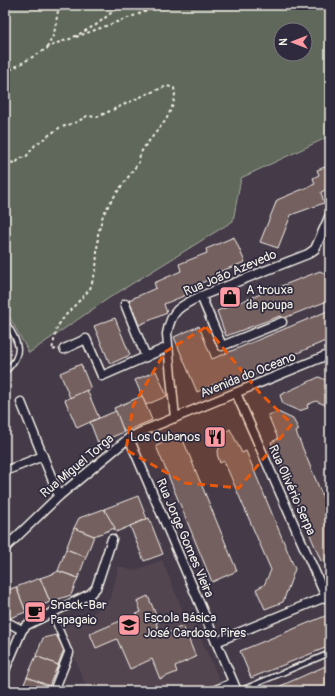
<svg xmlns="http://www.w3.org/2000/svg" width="335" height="696" viewBox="0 0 335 696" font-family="Pangolin,sans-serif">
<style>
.built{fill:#524550}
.green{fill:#5e675a;stroke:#a9aca1;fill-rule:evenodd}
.building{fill:#746061;stroke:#f4f1e8}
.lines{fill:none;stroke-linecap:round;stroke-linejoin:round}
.service-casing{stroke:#f4f1e8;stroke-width:7}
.pedestrian-casing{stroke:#f4f1e8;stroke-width:9}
.minor-casing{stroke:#f4f1e8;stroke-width:11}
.path{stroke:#f4f1e8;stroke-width:2;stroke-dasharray:3 3;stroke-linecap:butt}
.service{stroke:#2f2a3d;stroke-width:4}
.pedestrian{stroke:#2f2a3d;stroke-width:6}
.minor{stroke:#2f2a3d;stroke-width:8}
.marked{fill:#e8590c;fill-opacity:0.2;stroke:#e8590c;stroke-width:3;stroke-dasharray:8 5;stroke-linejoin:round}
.labels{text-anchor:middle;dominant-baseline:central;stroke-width:3.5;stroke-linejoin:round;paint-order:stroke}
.street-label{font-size:13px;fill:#f4f1e8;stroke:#2f2a3d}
.poi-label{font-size:13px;fill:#f4f1e8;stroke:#2f2a3d;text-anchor:start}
</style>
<rect width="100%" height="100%" fill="#443a48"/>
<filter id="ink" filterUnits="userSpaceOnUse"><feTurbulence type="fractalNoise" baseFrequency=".025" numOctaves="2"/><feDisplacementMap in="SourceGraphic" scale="8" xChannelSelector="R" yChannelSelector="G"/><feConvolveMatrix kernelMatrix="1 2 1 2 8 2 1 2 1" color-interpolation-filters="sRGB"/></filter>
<g filter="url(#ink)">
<polygon class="built" points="162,560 188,623 193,621 221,683 202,691 88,691 61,626 95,612 110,598 119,566 133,571"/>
<path class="green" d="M5,5H330V136L241,178L233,221L109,298L29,353L5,309ZM281,30H305V54H281Z"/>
<g class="building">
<polygon points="330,165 330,188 321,192 324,203 291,215 278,248 260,242 277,200 315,184 313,178 319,175 317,170"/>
<polygon points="234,237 245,262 216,273 218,276 189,288 191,293 164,304 167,313 139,325 129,300 156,288 154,283 181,271 179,264 207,253 206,249"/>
<polygon points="320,271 330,276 330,300 284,318 280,316 226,336 217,311"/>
<polygon points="330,310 330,339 272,364 272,368 219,388 217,383 197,392 174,337 199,326 212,359"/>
<polygon points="115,318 130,355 110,364 94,326"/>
<polygon points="81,364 91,389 70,398 60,373"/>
<polygon points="156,371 167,396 146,405 135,380"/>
<polygon points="319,377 330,382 330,407 316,401 307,405 308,408 299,411 283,404 280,395"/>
<polygon points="87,390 99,418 77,428 65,400"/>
<polygon points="142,396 152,420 124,432 114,408"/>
<polygon points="116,411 124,432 98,443 90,422"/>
<polygon points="278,412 293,419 299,430 296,432 330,514 330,565 321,561 271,442 278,439 268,415"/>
<polygon points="230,429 242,453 246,451 295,569 283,602 265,609 256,589 264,585 271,570 224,461 220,463 217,454 225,432"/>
<polygon points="181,435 237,571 212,582 156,446"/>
<polygon points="138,496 147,519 116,532 104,509"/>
<polygon points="104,509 115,528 94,536 74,528 79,518"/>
<polygon points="149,518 163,554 144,561 130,526"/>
<polygon points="74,528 94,536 86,557 66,549"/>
<polygon points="66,549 86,557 78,578 58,571"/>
<polygon points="58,571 78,578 71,595 50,602 40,578 55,573"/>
<polygon points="40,578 50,602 26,612 16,587"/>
<polygon points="16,587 26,612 7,619 5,618 5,591"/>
<polygon points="148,596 159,622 156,623 161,636 183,626 196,657 175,666 177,672 160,679 152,659 130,669 117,639 96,648 90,634 141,612 137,601"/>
<polygon points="330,614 330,646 251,678 240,651"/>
<polygon points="56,635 64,649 58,665 36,656 43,638"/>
<polygon points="36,656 58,665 49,686 27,677"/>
<polygon points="330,664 330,691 269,691"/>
<polygon points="27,677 49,686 47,691 21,691"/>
</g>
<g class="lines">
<g class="service-casing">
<g id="service">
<path d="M5,320C18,342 26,352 5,372"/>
<polyline points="239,691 330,653"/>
</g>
</g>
<g class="pedestrian-casing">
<polyline id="pedestrian" points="52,613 69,653"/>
</g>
<g class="minor-casing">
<g id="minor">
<polyline points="201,296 222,346 282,322"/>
<polyline points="125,304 146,357"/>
<polyline points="64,349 86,339 102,376 168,347"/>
<polyline points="236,393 326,597"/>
<polyline points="21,402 59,496"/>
<path d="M175,418L167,334C171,310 180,306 201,296L308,254L315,249L330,215"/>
<polyline points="129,438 237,691"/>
<polyline points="5,471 43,456"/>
<polyline points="5,548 59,496 129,438 145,430 330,354"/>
<polyline points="5,621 22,630 27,625 90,594 96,588 112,539"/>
<polyline points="216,642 330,595"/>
<polyline points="5,670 22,630"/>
<polyline points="54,691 69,653"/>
<polyline points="213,691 233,683"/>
</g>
</g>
<g class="path">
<polyline points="76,37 155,8 171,7 176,5"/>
<polyline points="47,48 54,34 59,5"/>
<polyline points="5,73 46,49 57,43 70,39 96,25 121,5"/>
<polyline points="5,162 16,163 20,158 26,157 35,145 59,128 77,122 87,116 97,117 147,94 167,86 174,88 175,94 173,105 166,120 145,146 140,154 139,162 111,201 103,215 98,234 96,270 90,289 65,316 57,327 52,350 56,349"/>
</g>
<use href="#service" class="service"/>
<use href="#pedestrian" class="pedestrian"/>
<use href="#minor" class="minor"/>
</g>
</g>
<path class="marked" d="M206,327L260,393L292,424L239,488L185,483L126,450L133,406L165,352Z"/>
<defs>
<g id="shop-square" transform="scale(1.15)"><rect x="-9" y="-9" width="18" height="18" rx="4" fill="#ff9aa2" stroke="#2f2a3d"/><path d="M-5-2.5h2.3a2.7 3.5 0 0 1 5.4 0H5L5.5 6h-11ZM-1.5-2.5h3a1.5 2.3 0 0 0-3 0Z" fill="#111"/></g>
<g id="restaurant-square" transform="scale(1.15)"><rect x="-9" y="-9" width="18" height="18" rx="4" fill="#ff9aa2" stroke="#2f2a3d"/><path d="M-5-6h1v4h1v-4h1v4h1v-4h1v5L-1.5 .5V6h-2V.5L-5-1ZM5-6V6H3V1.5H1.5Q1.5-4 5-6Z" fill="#111"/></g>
<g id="cafe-square" transform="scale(1.15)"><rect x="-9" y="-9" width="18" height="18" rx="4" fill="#ff9aa2" stroke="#2f2a3d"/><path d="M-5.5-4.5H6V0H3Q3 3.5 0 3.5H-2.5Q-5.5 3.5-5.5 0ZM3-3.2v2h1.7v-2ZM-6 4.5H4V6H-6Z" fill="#111"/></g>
<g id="school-square" transform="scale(1.15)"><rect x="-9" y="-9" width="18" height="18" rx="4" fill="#ff9aa2" stroke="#2f2a3d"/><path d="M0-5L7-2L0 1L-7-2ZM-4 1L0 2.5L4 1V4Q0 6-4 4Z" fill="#111"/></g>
</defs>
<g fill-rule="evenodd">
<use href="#shop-square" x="230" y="297"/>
<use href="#restaurant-square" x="215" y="437"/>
<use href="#cafe-square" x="35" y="612"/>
<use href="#school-square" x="129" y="625"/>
</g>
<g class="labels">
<g class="street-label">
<text transform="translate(230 273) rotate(-23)">Rua João Azevedo</text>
<text transform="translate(248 375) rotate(-22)">Avenida do Oceano</text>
<text transform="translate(77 466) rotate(-40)">Rua Miguel Torga</text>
<text transform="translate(292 490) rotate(66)">Rua Olivério Serpa</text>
<text transform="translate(185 538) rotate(67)">Rua Jorge Gomes Vieira</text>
</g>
<g class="poi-label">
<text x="246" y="290">A trouxa<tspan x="246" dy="15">da poupa</tspan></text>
<text x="200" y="437" text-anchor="end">Los Cubanos</text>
<text x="50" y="605">Snack-Bar<tspan x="50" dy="15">Papagaio</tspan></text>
<text x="144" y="618">Escola Básica<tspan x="144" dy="15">José Cardoso Pires</tspan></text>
</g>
</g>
<rect width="335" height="696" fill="none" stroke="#2f2a3d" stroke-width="20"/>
<rect x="10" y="10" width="315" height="676" fill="none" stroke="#f4f1e8" stroke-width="1.5" filter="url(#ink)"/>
<g transform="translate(293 42) rotate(270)"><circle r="19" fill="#2f2a3d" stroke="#7e7a81"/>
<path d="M0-3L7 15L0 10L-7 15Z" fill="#ff9aa2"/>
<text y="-6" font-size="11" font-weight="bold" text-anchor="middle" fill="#f4f1e8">N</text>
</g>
</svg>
